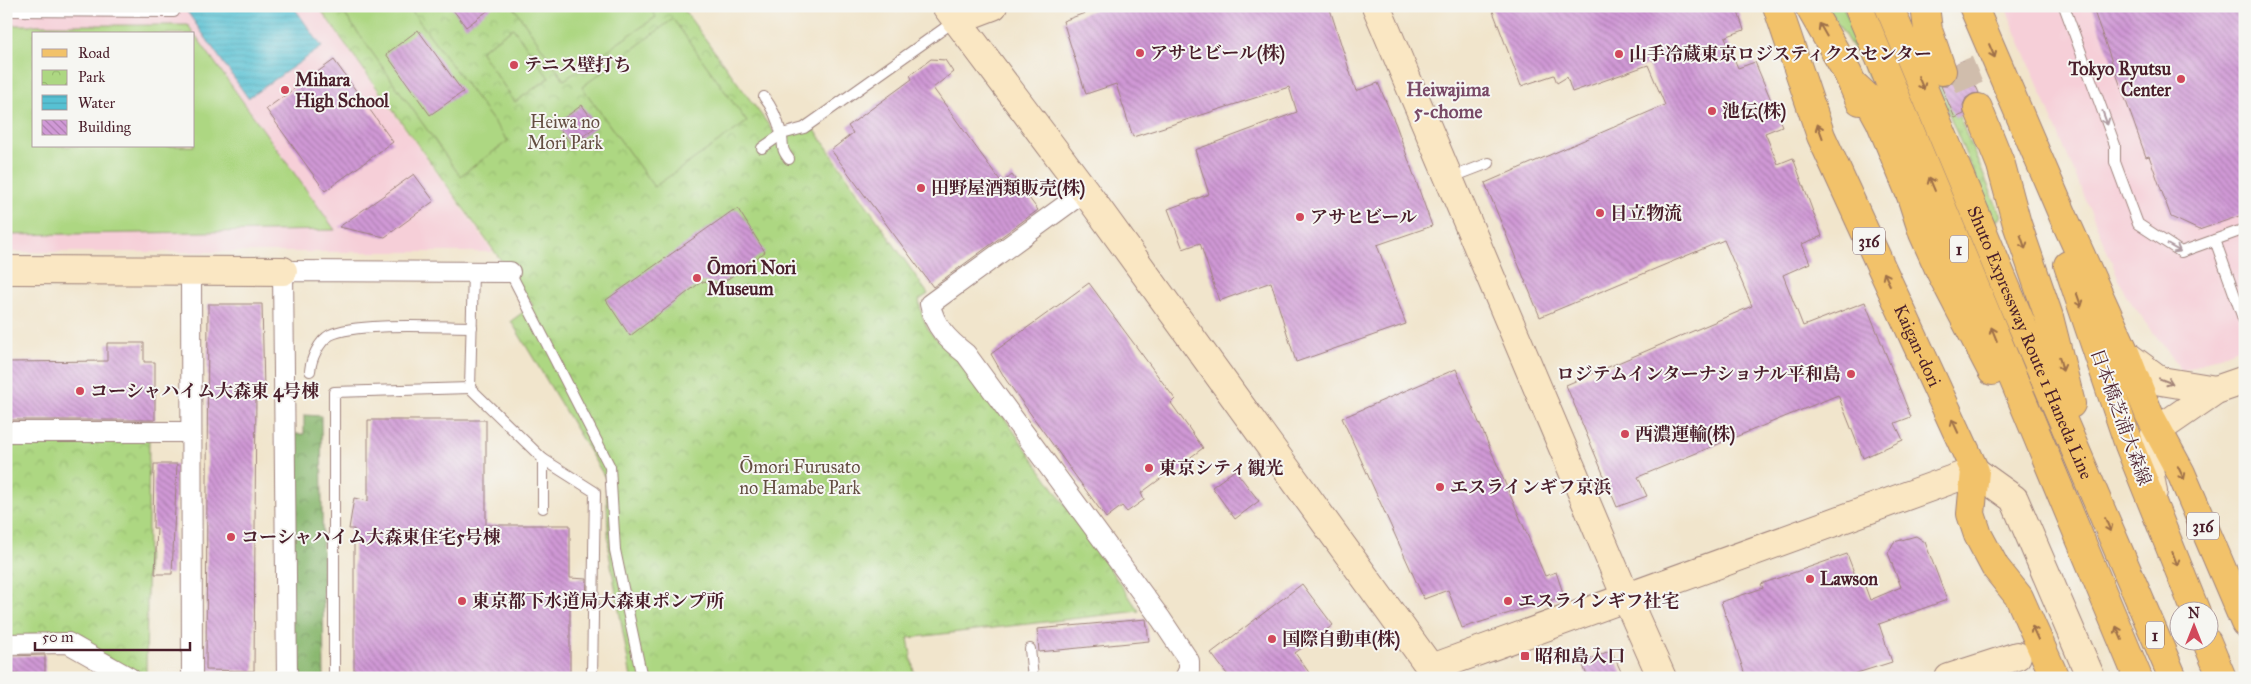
<svg xmlns="http://www.w3.org/2000/svg" width="2251" height="684" viewBox="0 0 2251 684" font-family="'IM FELL Great Primer','Noto Serif JP',serif">
<style>
.built{fill:#f6cfd8;fill-rule:evenodd}
.grass{fill:url(#grass-tufts);stroke:#7c7b56}
.forest{fill:url(#forest-crowns);stroke:#6a6c4e}
.park{fill:url(#park-crowns);stroke:#7c7b56}
.pitch{fill:#add782;stroke:#7c7b56;fill-rule:evenodd}
.water{fill:url(#water-rules);stroke:#50707f}
.building{fill:url(#building-back-hatch)}
.lines{fill:none;stroke-linecap:round;stroke-linejoin:round}
.highway-tunnel{stroke:#d0bdac;stroke-width:28;stroke-dasharray:28 14;stroke-linecap:butt}
.lane-casing{stroke:#9e827c;stroke-width:12}
.street-casing{stroke:#9e827c;stroke-width:22}
.secondary-casing{stroke:#9e827c;stroke-width:30}
.primary-casing{stroke:#9e827c;stroke-width:30}
.highway-casing{stroke:#9e827c;stroke-width:30}
.lane{stroke:#fff;stroke-width:10}
.street{stroke:#fff;stroke-width:20}
.secondary{stroke:#fae7c3;stroke-width:28}
.primary{stroke:#f2c26a;stroke-width:28}
.highway{stroke:#f2c26a;stroke-width:28}
.oneway{stroke:#9e704a}
.oneway2{stroke:#ae9aa0}
.oneway3{stroke:#a28377}
.poi-dot{fill:#d1495b;stroke:#f6f6f2;stroke-width:2}
.labels{text-anchor:middle;dominant-baseline:central;stroke-width:4;stroke-linejoin:round;paint-order:stroke}
.shield{fill:#f6f6f2;stroke:#7e6067;stroke-width:1}
.shield-label{font-size:16px;font-weight:bold;fill:#4a1f2b}
.poi-label{font-size:18px;font-weight:bold;fill:#4a1f2b;stroke:#f6f6f2;text-anchor:start}
.park-label{font-size:18px;fill:#634d41;stroke:#f6f6f2}
.street-label{font-size:18px;fill:#4a1f2b;stroke:#f6f6f2}
.neighbourhood-label{font-size:19px;font-weight:bold;fill:#794a67;stroke:#f6f6f2}
</style>
<defs>
<pattern id="grass-tufts" width="24" height="20" patternUnits="userSpaceOnUse" patternTransform="scale(1.25)"><rect width="24" height="20" fill="#add782"/><path d="M3 7l-1-3M5 7V3M7 7l1-3M15 17l-1-3M17 17v-4M19 17l1-3" fill="none" stroke="#96b870"/></pattern>
<pattern id="forest-crowns" width="20" height="18" patternUnits="userSpaceOnUse" patternTransform="scale(1.25)"><rect width="20" height="18" fill="#8ab870"/><path d="M2 6a3 3 0 1 1 6 0M12 15a3 3 0 1 1 6 0" fill="none" stroke="#73955c"/></pattern>
<pattern id="park-crowns" width="20" height="18" patternUnits="userSpaceOnUse" patternTransform="scale(1.25)"><rect width="20" height="18" fill="#add782"/><path d="M2 6a3 3 0 1 1 6 0M12 15a3 3 0 1 1 6 0" fill="none" stroke="#96b870"/></pattern>
<pattern id="water-rules" width="6" height="5" patternUnits="userSpaceOnUse" patternTransform="scale(1.25)"><rect width="6" height="5" fill="#57c1d3"/><path d="M0 2.5h6" fill="none" stroke="#4da5b5"/></pattern>
<pattern id="building-back-hatch" width="6" height="6" patternUnits="userSpaceOnUse" patternTransform="scale(1.25)"><rect width="6" height="6" fill="#d099d6"/><path d="M-1 5l2 2M0 0l6 6M5-1l2 2" fill="none" stroke="#ab7cae"/></pattern>
</defs>
<rect width="100%" height="100%" fill="#f6f6f2"/>
<filter id="ink" filterUnits="userSpaceOnUse"><feTurbulence type="fractalNoise" baseFrequency=".02" numOctaves="2"/><feDisplacementMap in="SourceGraphic" scale="10" xChannelSelector="R" yChannelSelector="G"/><feConvolveMatrix kernelMatrix="1 2 1 2 8 2 1 2 1" color-interpolation-filters="sRGB"/></filter>
<filter id="wash" filterUnits="userSpaceOnUse"><feTurbulence type="fractalNoise" baseFrequency=".0096" numOctaves="4" result="noise"/><feDisplacementMap in="SourceGraphic" scale="20" xChannelSelector="R" yChannelSelector="G"/><feGaussianBlur stdDeviation="1.12" result="paint"/><feColorMatrix in="noise" values="0 0 0 0 0 0 0 0 0 0 0 0 0 0 0 0 0 1.4 0 .05"/><feComposite in="paint" operator="in"/></filter>
<g filter="url(#wash)">
<rect width="100%" height="100%" fill="#f1e5cc"/>
<g class="built">
<path d="M6,6H317L493,252H6ZM34,34H194V146H34Z"/>
<polygon points="2005,6 2245,6 2245,346 2182,371 2125,294"/>
</g>
<g class="grass">
<polygon points="1827,6 1843,6 1942,243 1936,246 1864,67"/>
<polygon points="1904,6 1912,6 2001,216 1997,221 1993,220"/>
</g>
<polygon class="forest" points="304,415 321,416 324,678 290,678 288,434 304,434"/>
<g class="park">
<path d="M318,6H681L779,139L808,120L928,294L919,300C924,330 933,341 960,354L1139,611L908,638L915,678H631L609,553L606,479L511,321L533,305Z"/>
<polygon points="149,438 146,678 143,678 66,636 6,641 6,439"/>
</g>
<g class="pitch">
<polygon points="339,6 408,6 508,141 460,176"/>
<polygon points="513,6 649,6 656,17 564,80"/>
<polygon points="673,19 747,122 654,187 582,87"/>
<path d="M6,25H188L335,230L6,235ZM34,34H194V146H34Z"/>
<polygon points="513,28 549,78 515,102 480,51"/>
</g>
<polygon class="water" points="191,6 293,6 322,47 248,98 186,10"/>
<g id="blocks">
<g class="building">
<polygon points="450,6 494,6 466,27"/>
<polygon points="1104,6 1329,6 1356,91 1378,83 1396,125 1432,226 1377,245 1406,324 1296,362 1271,282 1219,301 1200,243 1183,249 1168,209 1209,194 1195,150 1297,112 1289,87 1133,137 1116,84 1086,94 1063,21"/>
<polygon points="1491,6 1736,6 1744,30 1725,37 1738,68 1755,62 1782,126 1765,133 1778,164 1793,158 1822,236 1802,244 1810,263 1783,275 1803,326 1865,302 1911,417 1895,423 1903,440 1863,458 1838,395 1638,477 1647,496 1617,507 1566,385 1752,306 1724,240 1540,317 1485,183 1665,105 1648,65 1572,92 1567,77 1557,83 1554,75 1521,86"/>
<polygon points="2092,6 2245,6 2245,214 2199,230 2171,217 2149,156 2146,157"/>
<polygon points="418,30 463,92 430,115 386,54"/>
<polygon points="931,59 945,60 953,72 933,88 1002,183 1012,175 1038,210 933,287 831,150 853,133 848,126 912,79 910,75"/>
<polygon points="334,60 393,142 325,191 266,109"/>
<polygon points="1964,60 1979,93 1972,94 1966,98 1963,105 1964,114 1955,118 1941,86 1947,86 1953,82 1957,74 1956,64"/>
<polygon points="582,105 597,126 571,145 556,124"/>
<polygon points="414,174 434,201 385,237 339,227"/>
<polygon points="738,209 765,252 721,284 701,282 630,336 606,300 732,211"/>
<polygon points="1089,283 1175,399 1171,403 1203,448 1188,459 1192,465 1175,476 1171,471 1141,493 1144,500 1127,512 1122,506 1106,518 1006,380 991,354"/>
<polygon points="208,304 262,304 264,389 256,389 254,671 206,670"/>
<polygon points="107,343 144,343 144,362 155,362 155,420 6,420 6,362 107,361"/>
<polygon points="1456,369 1545,576 1556,572 1564,596 1462,628 1448,590 1424,599 1342,418"/>
<polygon points="368,420 486,420 486,525 570,525 570,578 587,579 586,597 570,595 570,678 354,678 354,529 349,529 354,498 368,501"/>
<polygon points="154,464 177,464 172,574 155,574 157,528 153,528"/>
<polygon points="1235,470 1259,501 1235,519 1212,487"/>
<polygon points="1916,536 1925,542 1947,600 1879,624 1892,662 1841,678 1746,678 1721,602 1763,588 1761,584 1847,554 1857,580 1862,578 1870,600 1901,587 1888,553 1894,542"/>
<polygon points="1302,584 1333,625 1295,653 1313,678 1230,678 1211,653"/>
<polygon points="1146,619 1149,641 1039,652 1037,629"/>
<polygon points="1611,650 1624,678 1588,678 1582,663"/>
<polygon points="45,655 45,674 6,674 6,656"/>
</g>
</g>
</g>
<g filter="url(#ink)">
<use href="#blocks" fill-opacity="0" stroke="#9e827c" stroke-width="1"/>
<g class="lines">
<polyline class="highway-tunnel" points="1959,62 1978,108"/>
<g class="lane-casing">
<g id="lane">
<polyline points="2064,6 2115,145 2115,162 2138,224 2181,252 2245,229"/>
<polyline points="6,11 174,12"/>
<path d="M764,97C772,107 778,121 781,133C785,146 779,146 789,159"/>
<polyline points="762,148 782,134 804,128 956,20"/>
<polyline points="1450,178 1489,163"/>
<polyline points="2215,240 2245,324"/>
<polyline points="473,271 470,388 543,459 543,508"/>
<polyline points="510,272 610,467 615,550 642,678"/>
<path d="M310,371C311,359 319,341 330,335C356,322 439,327 472,327"/>
<polyline points="543,459 595,492 592,678"/>
<polyline points="1030,649 1033,678"/>
<polyline points="334,678 334,392 470,388"/>
</g>
</g>
<g class="street-casing">
<g id="street">
<path d="M1085,191L930,304C934,326 948,340 966,354L1161,619L1189,661V670L1185,678"/>
<polyline points="191,270 192,678"/>
<polyline points="6,432 190,432"/>
<polyline points="6,644 68,643 130,678"/>
<polyline points="287,678 283,271 510,272"/>
</g>
</g>
<g class="secondary-casing">
<g id="secondary">
<polyline points="946,6 1085,191 1438,678"/>
<polyline points="1376,6 1626,597 1662,678"/>
<polyline points="956,20 993,6"/>
<polyline points="6,270 283,271"/>
<polyline points="2126,355 2161,381 2216,390"/>
<polyline points="2153,492 2147,459 2150,444 2158,430 2216,390 2245,380"/>
<polyline points="1432,668 1975,471 2014,499 2091,678"/>
<polyline points="1949,678 2017,656"/>
</g>
</g>
<g class="primary-casing">
<g id="primary">
<path id="s1" d="M1777,6L1821,136L1975,471L1971,514L1978,535L1995,567L2019,597L2055,678"/>
<polyline points="1973,6 2064,218 2126,355 2149,414 2181,473 2245,623"/>
<polyline points="2068,265 2129,445 2196,612"/>
<polyline points="2207,642 2222,678"/>
</g>
</g>
<g class="highway-casing">
<g id="highway">
<polyline points="1809,6 1848,74 1860,101"/>
<polyline points="1858,6 2138,678"/>
<path id="s2" d="M1889,6L2013,304L2173,678"/>
<polyline points="1925,6 1928,30 1942,71"/>
<polyline points="1853,84 1867,97 1880,121 1911,196 1923,233 1940,271 1992,371"/>
<polyline points="1978,108 2001,165 2017,224 2049,317 2071,404"/>
</g>
</g>
<use href="#lane" class="lane"/>
<use href="#street" class="street"/>
<use href="#secondary" class="secondary"/>
<use href="#primary" class="primary"/>
<use href="#highway" class="highway"/>
</g>
<defs><path id="oneway-shaft" d="M-6 0H5M1.5-3L5.5 0L1.5 3" fill="none" stroke-width="1.6" stroke-linecap="round" stroke-linejoin="round" transform="scale(1.25)"/></defs>
<g class="oneway">
<use href="#oneway-shaft" transform="translate(1823 30) rotate(-120)"/>
<use href="#oneway-shaft" transform="translate(1992 51) rotate(67)"/>
<use href="#oneway-shaft" transform="translate(1921 83) rotate(67)"/>
<use href="#oneway-shaft" transform="translate(1820 131) rotate(-110)"/>
<use href="#oneway-shaft" transform="translate(1932 184) rotate(-113)"/>
<use href="#oneway-shaft" transform="translate(2023 242) rotate(71)"/>
<use href="#oneway-shaft" transform="translate(1887 279) rotate(-115)"/>
<use href="#oneway-shaft" transform="translate(2079 300) rotate(71)"/>
<use href="#oneway-shaft" transform="translate(1994 334) rotate(-112)"/>
<use href="#oneway-shaft" transform="translate(2061 364) rotate(76)"/>
<use href="#oneway-shaft" transform="translate(1955 426) rotate(-115)"/>
<use href="#oneway-shaft" transform="translate(2181 473) rotate(65)"/>
<use href="#oneway-shaft" transform="translate(2108 525) rotate(67)"/>
<use href="#oneway-shaft" transform="translate(2175 559) rotate(69)"/>
<use href="#oneway-shaft" transform="translate(2035 633) rotate(-114)"/>
<use href="#oneway-shaft" transform="translate(2119 633) rotate(-113)"/>
</g>
<g class="oneway2">
<use href="#oneway-shaft" transform="translate(2105 118) rotate(70)"/>
<use href="#oneway-shaft" transform="translate(2174 248) rotate(30)"/>
</g>
<use class="oneway3" href="#oneway-shaft" transform="translate(2166 381) rotate(21)"/>
</g>
<g class="poi-dot">
<circle cx="1140" cy="53" r="5"/>
<circle cx="1619" cy="54" r="5"/>
<circle cx="514" cy="65" r="5"/>
<circle cx="2181" cy="79" r="5"/>
<circle cx="285" cy="90" r="5"/>
<circle cx="1712" cy="111" r="5"/>
<circle cx="921" cy="188" r="5"/>
<circle cx="1600" cy="213" r="5"/>
<circle cx="1300" cy="217" r="5"/>
<circle cx="697" cy="278" r="5"/>
<circle cx="1851" cy="374" r="5"/>
<circle cx="80" cy="391" r="5"/>
<circle cx="1625" cy="434" r="5"/>
<circle cx="1149" cy="468" r="5"/>
<circle cx="1440" cy="487" r="5"/>
<circle cx="231" cy="537" r="5"/>
<circle cx="1810" cy="579" r="5"/>
<circle cx="462" cy="601" r="5"/>
<circle cx="1508" cy="601" r="5"/>
<circle cx="1272" cy="639" r="5"/>
<rect x="1520" y="651" width="10" height="10" rx="2.5"/>
</g>
<g class="labels">
<g class="shield">
<rect x="1853" y="227.5" width="32" height="27" rx="4"/>
<rect x="1950" y="235.5" width="18" height="27" rx="4"/>
<rect x="2187" y="512.5" width="32" height="27" rx="4"/>
<rect x="2146" y="621.5" width="18" height="27" rx="4"/>
</g>
<g class="shield-label">
<text x="1869" y="241">316</text>
<text x="1959" y="249">1</text>
<text x="2203" y="526">316</text>
<text x="2155" y="635">1</text>
</g>
<g class="poi-label">
<text x="1150" y="53">アサヒビール(株)</text>
<text x="1629" y="54">山手冷蔵東京ロジスティクスセンター</text>
<text x="524" y="65">テニス壁打ち</text>
<text x="2171" y="69" text-anchor="end">Tokyo Ryutsu<tspan x="2171" dy="21">Center</tspan></text>
<text x="295" y="80">Mihara<tspan x="295" dy="21">High School</tspan></text>
<text x="1722" y="111">池伝(株)</text>
<text x="931" y="188">田野屋酒類販売(株)</text>
<text x="1610" y="213">日立物流</text>
<text x="1310" y="217">アサヒビール</text>
<text x="707" y="268">Ōmori Nori<tspan x="707" dy="21">Museum</tspan></text>
<text x="1841" y="374" text-anchor="end">ロジテムインターナショナル平和島</text>
<text x="90" y="391">コーシャハイム大森東 4号棟</text>
<text x="1635" y="434">西濃運輸(株)</text>
<text x="1159" y="468">東京シティ観光</text>
<text x="1450" y="487">エスラインギフ京浜</text>
<text x="241" y="537">コーシャハイム大森東住宅5号棟</text>
<text x="1820" y="579">Lawson</text>
<text x="472" y="601">東京都下水道局大森東ポンプ所</text>
<text x="1518" y="601">エスラインギフ社宅</text>
<text x="1282" y="639">国際自動車(株)</text>
<text x="1535" y="656">昭和島入口</text>
</g>
<g class="park-label">
<text x="565" y="122">Heiwa no<tspan x="565" dy="21">Mori Park</tspan></text>
<text x="800" y="467">Ōmori Furusato<tspan x="800" dy="21">no Hamabe Park</tspan></text>
</g>
<g class="street-label">
<text stroke="none"><textPath href="#s2" startOffset="365">Shuto Expressway Route 1 Haneda Line</textPath></text>
<text stroke="none"><textPath href="#s1" startOffset="368">Kaigan-dori</textPath></text>
<text transform="translate(2121 417) rotate(70)">日本橋芝浦大森線</text>
</g>
<g class="neighbourhood-label">
<text x="1448" y="89">Heiwajima<tspan x="1448" dy="22">5-chome</tspan></text>
</g>
</g>
<rect width="2251" height="684" fill="none" stroke="#f6f6f2" stroke-width="25"/>
<rect x="32" y="32" width="162" height="115" fill="#f6f6f2" stroke="#b1a0a2"/>
<rect x="42" y="49" width="25" height="8" fill="#f2c26a" stroke="#b1a0a2"/>
<text x="78" y="58" font-size="15" fill="#4a1f2b">Road</text>
<rect x="42" y="70" width="25" height="15" fill="url(#park-crowns)" stroke="#b1a0a2"/>
<text x="78" y="82" font-size="15" fill="#4a1f2b">Park</text>
<rect x="42" y="95" width="25" height="15" fill="url(#water-rules)" stroke="#b1a0a2"/>
<text x="78" y="108" font-size="15" fill="#4a1f2b">Water</text>
<rect x="42" y="120" width="25" height="15" fill="url(#building-back-hatch)" stroke="#b1a0a2"/>
<text x="78" y="132" font-size="15" fill="#4a1f2b">Building</text>
<g transform="translate(2194 626)"><circle r="24" fill="#f6f6f2" stroke="#b1a0a2"/>
<path d="M0-4L9 19L0 12L-9 19Z" fill="#d1495b"/>
<text y="-8" font-size="14" font-weight="bold" text-anchor="middle" fill="#4a1f2b">N</text>
</g>
<path d="M35 642v8h155v-8" fill="none" stroke="#4a1f2b" stroke-width="2.5"/>
<text x="42" y="642" font-size="15" fill="#4a1f2b" stroke="#f6f6f2" stroke-width="4" paint-order="stroke">50 m</text>
</svg>
